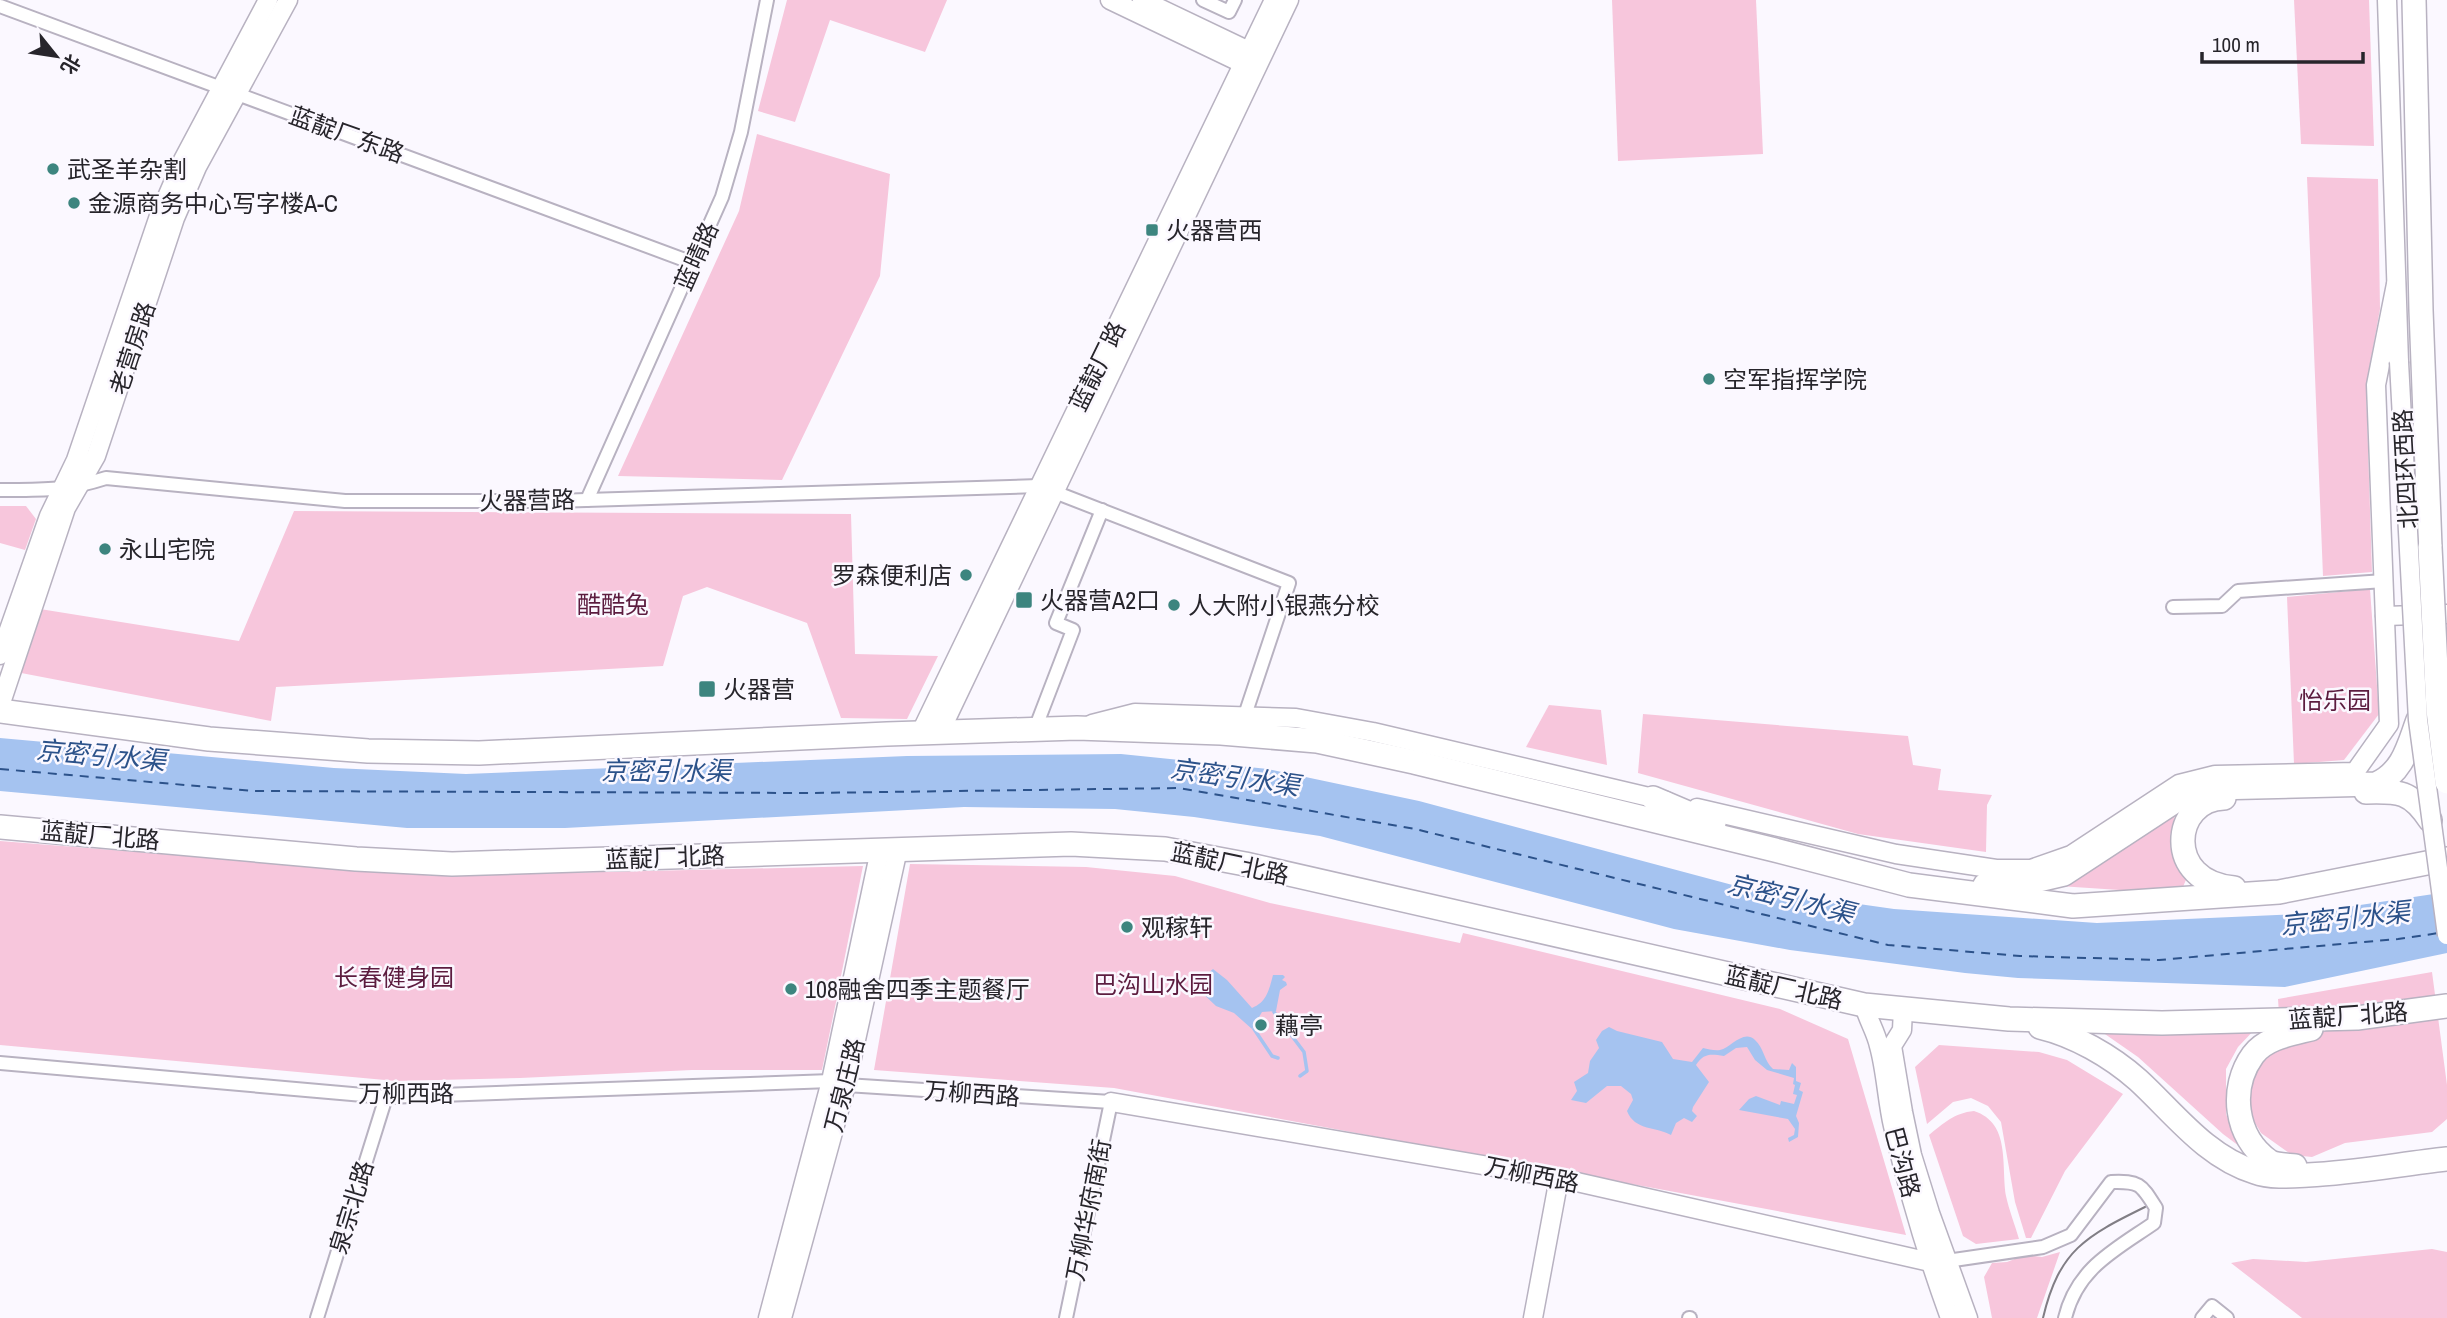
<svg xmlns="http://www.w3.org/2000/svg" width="2447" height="1318" viewBox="0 0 2447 1318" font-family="'Archivo Narrow','Noto Sans SC',sans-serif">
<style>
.green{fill:#f7c6dc}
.water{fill:#a5c3f0}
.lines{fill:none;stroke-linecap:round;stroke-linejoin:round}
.stream{stroke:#a5c3f0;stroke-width:3.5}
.ferry{stroke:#2c528a;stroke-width:2;stroke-dasharray:9 7;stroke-linecap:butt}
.street-casing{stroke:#b8b2c1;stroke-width:16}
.secondary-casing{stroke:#b8b2c1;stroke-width:21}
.highway-casing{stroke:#b8b2c1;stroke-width:26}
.street{stroke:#fff;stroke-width:12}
.secondary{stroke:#fff;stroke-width:18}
.highway{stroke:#fff;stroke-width:23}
.tram{stroke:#817e85;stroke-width:2}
.secondary-bridge-casing{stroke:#b8b2c1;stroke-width:21;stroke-linecap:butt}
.highway-bridge-casing{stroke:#b8b2c1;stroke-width:26;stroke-linecap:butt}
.secondary-bridge{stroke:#fff;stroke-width:18}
.highway-bridge{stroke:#fff;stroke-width:23}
.poi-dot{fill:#3d857f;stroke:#fbf8ff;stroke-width:2.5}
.labels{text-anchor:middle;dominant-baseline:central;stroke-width:5;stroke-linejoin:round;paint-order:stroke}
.street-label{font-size:24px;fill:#27252b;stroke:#fbf8ff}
.poi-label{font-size:24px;fill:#27252b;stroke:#fbf8ff;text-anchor:start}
.park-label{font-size:24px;fill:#5c1c3f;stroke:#fbf8ff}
.water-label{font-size:26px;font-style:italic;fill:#2c528a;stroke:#fbf8ff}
</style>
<rect width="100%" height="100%" fill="#fbf8ff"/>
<g class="green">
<polygon points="787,0 947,0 925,52 830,20 795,122 758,111"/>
<polygon points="1612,0 1756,0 1763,154 1618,161"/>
<polygon points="2294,0 2369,0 2374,146 2301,144"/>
<polygon points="757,134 890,174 880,276 782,480 618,476 739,211"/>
<polygon points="2307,177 2378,179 2380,309 2366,386 2372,572 2323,576"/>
<polygon points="0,506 26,506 36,519 25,550 0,543"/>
<polygon points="294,511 851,514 855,654 938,656 907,719 841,718 807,623 707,587 683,596 663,666 276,687 271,721 16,672 40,609 239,641"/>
<polygon points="2370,589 2379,714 2344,760 2294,764 2287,597"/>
<polygon points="1549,705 1601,710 1607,765 1526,747"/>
<polygon points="1643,714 1908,736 1913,765 1941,769 1938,790 1992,795 1987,805 1986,852 1858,834 1638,773"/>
<path d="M2176,812C2168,841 2165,851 2188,875L2180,894L2059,886Z"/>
<polygon points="0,841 438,876 863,866 839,986 841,989 836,1002 822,1070 692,1070 520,1078 396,1081 0,1045"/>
<polygon points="910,864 1086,867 1175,876 1270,903 1460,943 1463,933 1780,1009 1848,1039 1906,1235 1114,1088 874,1070"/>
<polygon points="2432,972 2447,1085 2447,1119 2432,1132 2345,1143 2312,1157 2292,1155 2261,1133 2251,1116 2251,1077 2256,1064 2281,1044 2278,999"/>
<polygon points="2257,1027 2238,1047 2226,1069 2226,1114 2233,1132 2247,1152 2223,1134 2138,1057 2102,1032"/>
<polygon points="1939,1045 2039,1052 2067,1060 2123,1094 2065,1171 2031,1238 2026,1238 2015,1202 2001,1122 1988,1106 1971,1098 1953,1102 1927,1124 1915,1067"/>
<path d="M1974,1111C2011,1123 2001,1165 2006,1196C2009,1210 2015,1225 2019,1239L1976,1244L1963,1236L1929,1135C1944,1123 1954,1113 1974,1111Z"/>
<polygon points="2432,1249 2447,1252 2447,1318 2302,1318 2231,1263 2253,1259 2306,1262"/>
<polygon points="2060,1252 2037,1318 1992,1318 1984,1277 1992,1263 2007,1262 2025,1255 2042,1257"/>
</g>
<g class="water">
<polygon points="0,738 334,768 466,774 907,756 1121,754 1268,769 1419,801 1740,887 1894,909 2097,923 2300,914 2447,892 2447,953 2285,987 2018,978 1965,973 1790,950 1674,929 1320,836 1194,817 1115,809 964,807 565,828 407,828 0,791"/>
<path d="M1213,969L1227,980L1252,1008C1267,1002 1269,990 1273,975H1283L1285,977L1282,980L1286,982L1287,985L1280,990L1276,1011L1262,1012L1252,1029L1234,1013L1216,1006L1198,989L1191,988Z"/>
<path d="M1609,1027L1617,1031L1662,1042L1673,1059L1692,1062L1703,1048C1708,1049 1715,1051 1720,1050C1731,1048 1743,1029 1755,1040C1764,1048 1764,1061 1773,1069L1789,1070L1792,1063L1796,1067V1081L1801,1083L1799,1090L1803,1092L1796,1116L1799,1123L1798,1137L1789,1142L1788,1138L1794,1135L1795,1129L1788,1119L1739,1110L1749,1099L1756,1096L1780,1105L1781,1101L1794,1104L1797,1095L1793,1094L1795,1085L1793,1084L1794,1078L1767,1070L1755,1060L1747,1047L1736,1048L1724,1056C1710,1054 1704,1053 1696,1065L1709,1082L1693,1107L1692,1111L1697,1116L1692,1122L1684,1118L1676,1123L1671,1135C1655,1126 1635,1131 1627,1111L1633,1100L1631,1094L1621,1086H1607L1586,1103L1571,1100L1577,1091L1574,1082L1588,1073L1590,1061L1599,1048L1596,1040L1602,1031Z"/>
</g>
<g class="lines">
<g class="stream">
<polyline points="1274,1012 1304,1052 1307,1071 1300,1076"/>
<polyline points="1254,1029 1272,1056 1278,1058"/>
</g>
<polyline class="ferry" points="0,769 255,791 810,793 1179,788 1415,829 1888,945 2020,956 2159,960 2398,939 2439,933"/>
<g class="street-casing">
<g id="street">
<polyline points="1203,0 1229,12 1235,0"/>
<polyline points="0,6 693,263"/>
<path d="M0,490C42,490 66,491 106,478L345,501H554L1039,486L1289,583L1245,715"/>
<polyline points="587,500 722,197 741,132 767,0"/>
<polyline points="2173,607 2222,606 2238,591 2384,581"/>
<polyline points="1035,729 1073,630 1056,623 1102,510"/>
<polyline points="0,1063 386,1097 831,1081 846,1085 1111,1102 1066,1318"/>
<path d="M1940,1262L2043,1247L2071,1235L2111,1182C2140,1181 2141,1184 2156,1208L2154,1223C2115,1250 2077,1268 2065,1318"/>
<polyline points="317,1318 386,1097"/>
<polyline points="1689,1318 1690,1318"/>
<polyline points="2202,1318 2212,1306 2227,1318"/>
</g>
</g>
<g class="secondary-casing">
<g id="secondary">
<polyline points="1110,0 1252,68"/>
<polyline points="1142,0 1249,51"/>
<polyline points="2387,0 2399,362"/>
<polyline points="2385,616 2447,614"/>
<polyline points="0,655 49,516 76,460 160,213 183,160 268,0"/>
<polyline points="0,706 66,508 96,456 175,218 197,167 288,0"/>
<polyline points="1092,724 1135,713 1296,718 1373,732 1666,801"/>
<polyline points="921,732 1274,0"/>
<polyline points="940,732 1289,0"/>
<polyline points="1697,808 1896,854 1996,869 2031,869 2071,855 2179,784 2215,775 2355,772 2389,724 2376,385 2396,284"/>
<path d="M1864,1005C1868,1020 1876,1032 1879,1046C1886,1071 1887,1100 1893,1126C1908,1191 1927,1255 1950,1318"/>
<polyline points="1903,1009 1902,1030 1892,1046 1903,1112 1912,1155 1930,1213 1968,1318"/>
<polyline points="1111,1102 1559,1178 1930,1262"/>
<polyline points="768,1318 831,1081 880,850"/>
<polyline points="782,1318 846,1085 898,849"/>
<polyline points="1533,1318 1559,1178"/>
</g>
</g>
<g class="highway-casing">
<g id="highway">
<polyline points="2414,0 2421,310 2430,547"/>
<polyline points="0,711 209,739 368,751 479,753 887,734 1077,728 1221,733 1317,741 1414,762 1775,850 1909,885 2073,906 2279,892 2447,859"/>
<path d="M2366,792C2399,791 2411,791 2430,820"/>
<polyline points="1653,798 1714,824"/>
<path d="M2224,798C2172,799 2163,882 2234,888"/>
<polyline points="0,827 356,859 452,864 1071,844 1165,849 1245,864 1864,1005 2009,1019 2162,1023 2357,1018 2447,1006"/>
<path d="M1985,885L2034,881L2064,874L2180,798L2214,788L2376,784C2403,772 2408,747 2418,720"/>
<path d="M2040,1027C2074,1035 2111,1056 2138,1080C2174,1113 2206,1157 2255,1172C2271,1178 2292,1176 2308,1175C2355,1173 2401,1164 2447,1159"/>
<path d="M2295,1166C2287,1165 2275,1165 2269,1161C2235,1137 2229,1088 2253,1055C2265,1038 2291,1034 2311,1029"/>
</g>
</g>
<use href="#street" class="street"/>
<use href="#secondary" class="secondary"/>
<use href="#highway" class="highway"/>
<path class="tram" d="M2043,1318C2059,1250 2086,1236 2145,1207"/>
<g class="secondary-bridge-casing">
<polyline id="secondary-bridge" points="2399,362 2418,720 2447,935"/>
</g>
<g class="highway-bridge-casing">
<polyline id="highway-bridge" points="2430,547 2438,710 2447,782"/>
</g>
<use href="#secondary-bridge" class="secondary-bridge"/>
<use href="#highway-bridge" class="highway-bridge"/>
</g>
<g class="poi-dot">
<circle cx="53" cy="169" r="7"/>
<circle cx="74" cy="203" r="7"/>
<rect x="1145" y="223" width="14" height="14" rx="3.5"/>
<circle cx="1709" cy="379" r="7"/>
<circle cx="105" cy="549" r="7"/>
<circle cx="966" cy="575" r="7"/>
<rect x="1015" y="591" width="18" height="18" rx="3.5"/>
<circle cx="1174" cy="605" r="7"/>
<rect x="698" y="680" width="18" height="18" rx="3.5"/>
<circle cx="1127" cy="927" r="7"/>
<circle cx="791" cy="989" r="7"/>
<circle cx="1261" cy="1025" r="7"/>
</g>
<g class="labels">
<g class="street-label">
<text transform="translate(347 134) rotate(20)">蓝靛厂东路</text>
<text transform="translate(696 256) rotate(-66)">蓝晴路</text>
<text transform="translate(132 348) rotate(-72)">老营房路</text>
<text transform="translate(1097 366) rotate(-64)">蓝靛厂路</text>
<text transform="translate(2405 469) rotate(-93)">北四环西路</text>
<text transform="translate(527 500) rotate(-1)">火器营路</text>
<text transform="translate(100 835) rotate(5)">蓝靛厂北路</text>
<text transform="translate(665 857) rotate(-2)">蓝靛厂北路</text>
<text transform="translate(1230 863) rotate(12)">蓝靛厂北路</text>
<text transform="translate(1784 987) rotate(13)">蓝靛厂北路</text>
<text transform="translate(2348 1015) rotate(-4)">蓝靛厂北路</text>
<text transform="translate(844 1085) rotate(-76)">万泉庄路</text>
<text x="406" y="1093">万柳西路</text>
<text transform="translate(972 1093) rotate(4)">万柳西路</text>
<text transform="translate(1903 1162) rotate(75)">巴沟路</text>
<text transform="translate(1532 1174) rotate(11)">万柳西路</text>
<text transform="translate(351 1207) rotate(-73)">泉宗北路</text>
<text transform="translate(1088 1210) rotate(-79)">万柳华府南街</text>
</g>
<g class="poi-label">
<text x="67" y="169">武圣羊杂割</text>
<text x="88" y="203">金源商务中心写字楼A-C</text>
<text x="1166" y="230">火器营西</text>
<text x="1723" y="379">空军指挥学院</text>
<text x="119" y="549">永山宅院</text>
<text x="952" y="575" text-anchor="end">罗森便利店</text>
<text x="1040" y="600">火器营A2口</text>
<text x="1188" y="605">人大附小银燕分校</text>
<text x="723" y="689">火器营</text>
<text x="1141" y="927">观稼轩</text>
<text x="805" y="989">108融舍四季主题餐厅</text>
<text x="1275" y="1025">藕亭</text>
</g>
<g class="park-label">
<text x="613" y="604">酷酷兔</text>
<text x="2335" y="700">怡乐园</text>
<text x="394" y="977">长春健身园</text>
<text x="1153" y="984">巴沟山水园</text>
</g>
<g class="water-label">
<text transform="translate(101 755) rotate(5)">京密引水渠</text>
<text x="666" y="770">京密引水渠</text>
<text transform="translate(1235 777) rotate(8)">京密引水渠</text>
<text transform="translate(1791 898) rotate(14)">京密引水渠</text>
<text transform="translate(2345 918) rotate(-6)">京密引水渠</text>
</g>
</g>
<g transform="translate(56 56) rotate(120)" stroke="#fbf8ff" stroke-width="5" paint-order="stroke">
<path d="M0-5L12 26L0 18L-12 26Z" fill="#27252b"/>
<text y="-10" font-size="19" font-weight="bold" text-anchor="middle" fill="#27252b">北</text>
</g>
<path d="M2202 52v10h161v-10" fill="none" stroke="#27252b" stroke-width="3.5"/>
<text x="2212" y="52" font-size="21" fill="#27252b" stroke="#fbf8ff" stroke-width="5" paint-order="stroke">100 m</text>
</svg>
